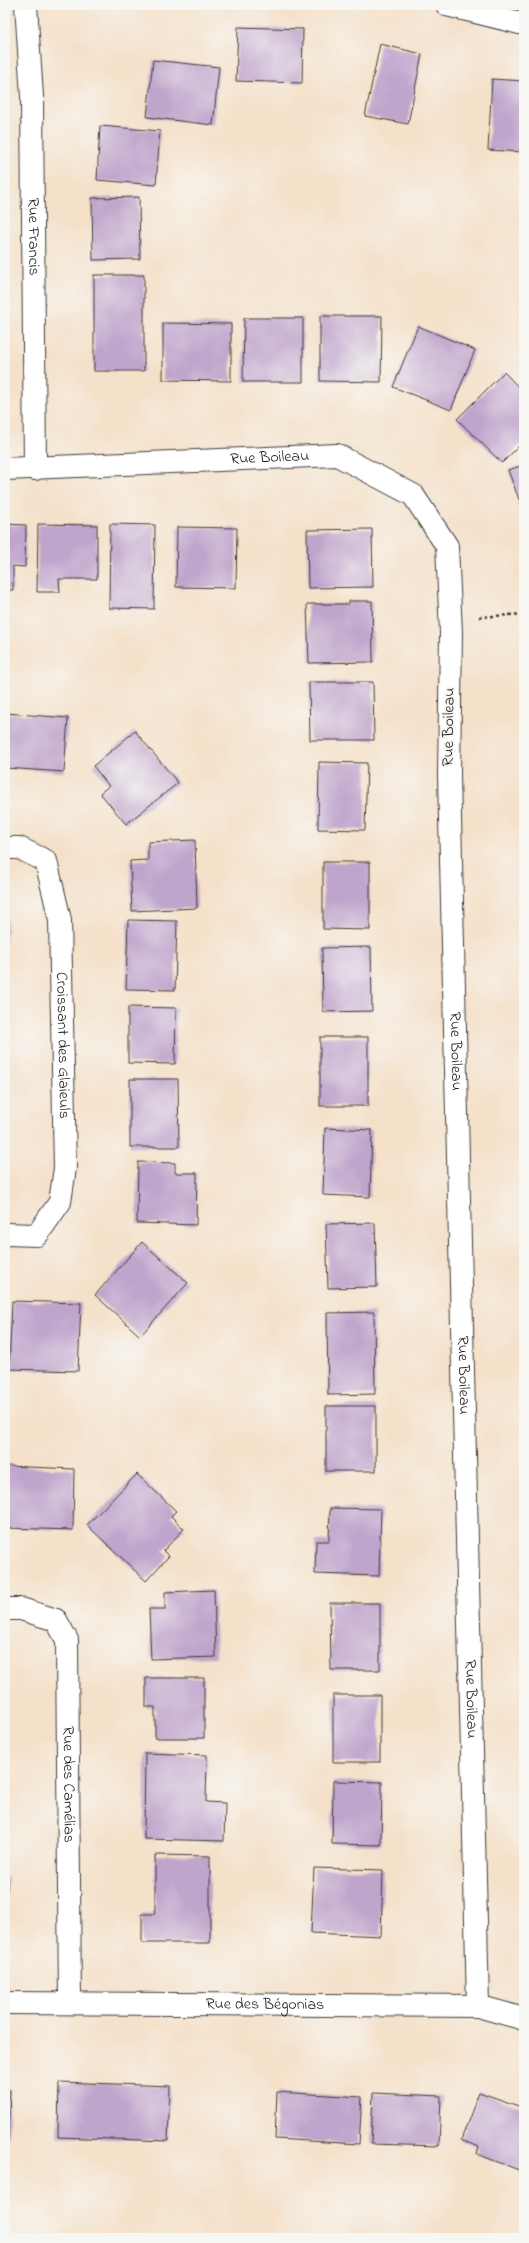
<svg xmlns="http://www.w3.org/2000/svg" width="529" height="2243" viewBox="0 0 529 2243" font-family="'Indie Flower',sans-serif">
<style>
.building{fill:#bfa4cc}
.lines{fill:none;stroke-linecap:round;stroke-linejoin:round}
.minor-casing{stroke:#3d3a36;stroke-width:24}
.path{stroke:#3d3a36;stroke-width:2.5;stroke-dasharray:3 3;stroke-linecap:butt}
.minor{stroke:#fff;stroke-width:22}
.labels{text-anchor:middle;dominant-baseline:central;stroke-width:3.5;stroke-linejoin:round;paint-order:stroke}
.street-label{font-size:16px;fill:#1c1c1c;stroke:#f6f6f2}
</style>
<rect width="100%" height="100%" fill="#f6f6f2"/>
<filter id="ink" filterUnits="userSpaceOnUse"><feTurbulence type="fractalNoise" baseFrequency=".025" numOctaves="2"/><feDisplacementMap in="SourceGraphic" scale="8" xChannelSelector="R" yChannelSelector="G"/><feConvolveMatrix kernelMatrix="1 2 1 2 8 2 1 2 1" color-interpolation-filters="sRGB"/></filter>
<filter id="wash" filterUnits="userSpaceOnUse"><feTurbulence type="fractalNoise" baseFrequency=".012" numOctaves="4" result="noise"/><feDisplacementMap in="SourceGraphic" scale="16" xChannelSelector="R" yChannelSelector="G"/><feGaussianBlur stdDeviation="0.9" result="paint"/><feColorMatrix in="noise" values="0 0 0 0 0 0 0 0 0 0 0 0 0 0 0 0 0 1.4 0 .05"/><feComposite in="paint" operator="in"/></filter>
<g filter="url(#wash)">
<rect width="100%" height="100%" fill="#f5e1ca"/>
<g id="blocks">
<g class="building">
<polygon points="238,27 303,29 302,83 236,81"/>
<polygon points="380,44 422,54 408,124 365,116"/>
<polygon points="153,60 219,67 213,125 147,117"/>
<polygon points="492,79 524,81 524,152 488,150"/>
<polygon points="100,126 160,131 156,185 97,180"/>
<polygon points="139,197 140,259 93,260 92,198"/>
<rect x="94" y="275" width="50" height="96"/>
<polygon points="320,316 382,316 381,382 320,381"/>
<polygon points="244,318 303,318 303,382 243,382"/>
<polygon points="163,323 231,324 231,381 163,380"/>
<polygon points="418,326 475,350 451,410 393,387"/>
<polygon points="504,372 524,393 524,441 502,463 457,419"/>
<polygon points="524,465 524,513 508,470"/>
<polygon points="5,524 26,525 25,567 13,566 13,590 5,590"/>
<polygon points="38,524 97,525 97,579 59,579 60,592 37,592"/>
<polygon points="110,524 155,525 154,609 109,608"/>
<polygon points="177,527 237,528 236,588 176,587"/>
<polygon points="372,529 373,587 308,588 307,530"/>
<polygon points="349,601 372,601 373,662 309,663 307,604 349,604"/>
<polygon points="309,682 373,682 374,740 310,740"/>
<polygon points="6,713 68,718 64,772 5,768"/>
<polygon points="135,731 178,783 126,824 100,793 109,786 93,766"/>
<polygon points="319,762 367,763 365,830 318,829"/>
<polygon points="195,840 197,908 132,911 130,861 148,860 148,842"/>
<polygon points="323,862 370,862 370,930 323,929"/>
<polygon points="5,919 8,919 6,941 5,941"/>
<polygon points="128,920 177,921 175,990 126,989"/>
<polygon points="371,947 372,1011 323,1012 322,948"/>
<polygon points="128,1007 176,1008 175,1064 128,1063"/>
<rect x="320" y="1037" width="48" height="69"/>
<polygon points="130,1079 178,1079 179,1147 130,1147"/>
<polygon points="5,1087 7,1087 8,1150 5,1150"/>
<polygon points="325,1128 372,1130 370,1197 323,1195"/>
<polygon points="138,1162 175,1163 175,1173 197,1173 196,1225 137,1223"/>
<polygon points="375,1223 377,1287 328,1288 326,1224"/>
<polygon points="142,1242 188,1283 140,1336 95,1295"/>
<polygon points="12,1301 81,1303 78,1371 9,1369"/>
<polygon points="374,1312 375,1394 328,1395 327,1313"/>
<rect x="326" y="1406" width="50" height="65"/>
<polygon points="6,1466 74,1469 73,1530 5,1528"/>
<polygon points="137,1474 176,1511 171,1516 184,1529 163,1551 169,1556 146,1581 87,1525"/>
<polygon points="330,1508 381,1509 379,1576 315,1574 316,1541 329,1541"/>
<polygon points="214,1590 216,1657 151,1659 149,1609 165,1609 165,1592"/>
<polygon points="330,1603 380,1603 380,1670 331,1670"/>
<polygon points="146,1678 204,1678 204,1738 155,1738 155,1707 146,1707"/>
<rect x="333" y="1695" width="47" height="67"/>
<polygon points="145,1753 207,1755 206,1802 225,1803 224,1841 144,1839"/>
<polygon points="333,1781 382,1782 381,1845 332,1844"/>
<polygon points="155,1855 210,1856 210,1943 142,1943 142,1914 155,1914"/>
<polygon points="314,1868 383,1870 381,1936 311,1933"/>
<polygon points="5,1877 8,1878 6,1898 5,1898"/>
<polygon points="59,2082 170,2086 168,2141 58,2137"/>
<polygon points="5,2090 10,2090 8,2140 5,2140"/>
<polygon points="277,2092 362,2097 359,2144 275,2139"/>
<polygon points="479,2092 524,2108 524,2172 477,2154 479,2147 461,2140"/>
<polygon points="373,2093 441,2096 439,2146 371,2144"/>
</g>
</g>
</g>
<g filter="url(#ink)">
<use href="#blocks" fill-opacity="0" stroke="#3d3a36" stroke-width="1"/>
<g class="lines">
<g class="minor-casing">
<g id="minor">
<path id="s1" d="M26,5L32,96L35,469"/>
<polyline points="447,5 524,24"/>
<path id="s2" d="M5,469L337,455L413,495L447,546L451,633L449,775L478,2006"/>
<path id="s3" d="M5,848H19L46,861L60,920L65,1168L60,1202L37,1235L5,1234"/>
<path id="s4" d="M5,1609H21L56,1620L67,1640L70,2003"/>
<path id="s5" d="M5,2003L478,2006L524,2019"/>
</g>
</g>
<polyline class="path" points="479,617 524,614"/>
<use href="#minor" class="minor"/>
</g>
</g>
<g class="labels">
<g class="street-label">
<text stroke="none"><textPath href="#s1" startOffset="232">Rue Francis</textPath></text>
<text stroke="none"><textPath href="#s2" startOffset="265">Rue Boileau</textPath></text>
<text transform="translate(449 727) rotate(-89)">Rue Boileau</text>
<text stroke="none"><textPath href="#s3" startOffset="230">Croissant des Glaieuls</textPath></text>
<text stroke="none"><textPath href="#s2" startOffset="985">Rue Boileau</textPath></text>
<text stroke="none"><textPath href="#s2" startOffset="1309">Rue Boileau</textPath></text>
<text stroke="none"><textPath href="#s2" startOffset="1633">Rue Boileau</textPath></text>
<text stroke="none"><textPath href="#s4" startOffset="220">Rue des Camélias</textPath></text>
<text stroke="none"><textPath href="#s5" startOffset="260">Rue des Bégonias</textPath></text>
</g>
</g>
<rect width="529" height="2243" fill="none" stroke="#f6f6f2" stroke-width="20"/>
</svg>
